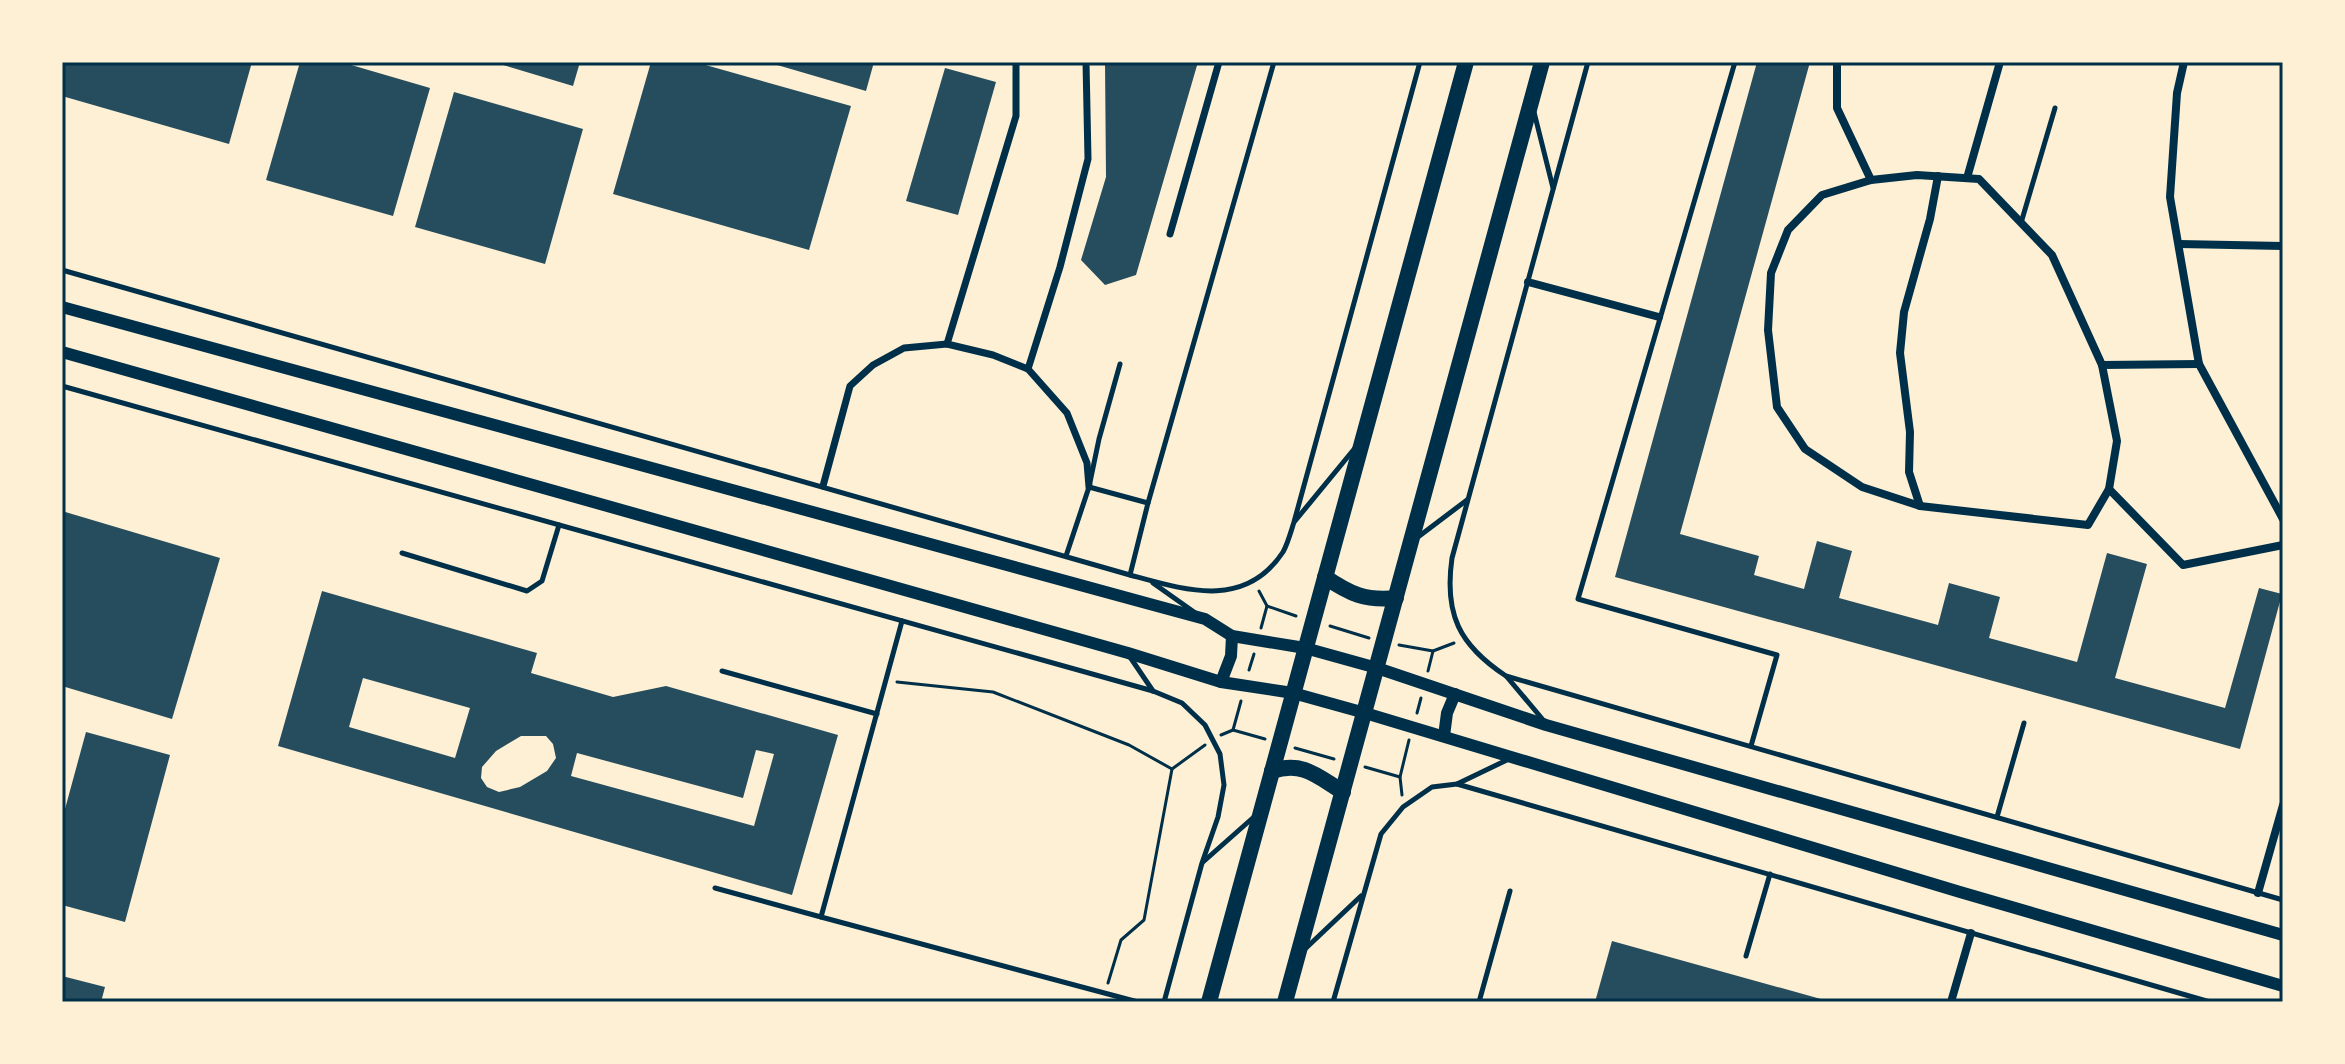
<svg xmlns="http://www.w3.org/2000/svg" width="2345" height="1064" viewBox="0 0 2345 1064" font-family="'Source Sans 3',sans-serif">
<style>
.building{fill:#264d5e;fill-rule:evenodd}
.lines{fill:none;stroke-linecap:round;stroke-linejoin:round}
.path{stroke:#003049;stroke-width:3}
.service{stroke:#003049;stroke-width:5}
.pedestrian{stroke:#003049;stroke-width:7}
.minor{stroke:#003049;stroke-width:8}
.tertiary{stroke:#003049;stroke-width:12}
.primary{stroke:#003049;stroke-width:16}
.neatline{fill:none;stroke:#003049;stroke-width:3}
</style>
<rect width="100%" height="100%" fill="#fdf0d5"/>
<g class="building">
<polygon points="62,62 252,62 229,144 62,96"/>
<polygon points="300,62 341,62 430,88 393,216 266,180"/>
<polygon points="493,62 580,62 573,86"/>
<polygon points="651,62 695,62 851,106 809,250 613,194"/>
<polygon points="767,62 874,62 866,91"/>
<polygon points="1105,62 1198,62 1136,275 1105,285 1081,260 1106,177"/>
<polygon points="1757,62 1810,62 1680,534 1759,556 1754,575 1804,589 1817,541 1852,551 1839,598 1938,625 1949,583 2000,597 1989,638 2077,662 2107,553 2147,564 2115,678 2225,708 2259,588 2282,594 2240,749 1615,577"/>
<polygon points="945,68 996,82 958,215 906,201"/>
<polygon points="454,92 583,129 545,264 415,227"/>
<polygon points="62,511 220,558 172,719 62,686"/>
<path d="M322,591L537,653L531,673L613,697L666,686L838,735L792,895L278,746ZM363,678L470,708L455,758L349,727ZM521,736H546L553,744L556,758L547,771L520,787L499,792L487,787L481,778L482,767L496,751ZM756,750L774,754L754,826L571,776L577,753L743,798Z"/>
<polygon points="86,732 170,755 125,922 62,905 62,820"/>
<polygon points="1612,941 1828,1001 1828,1002 1595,1002"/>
<polygon points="62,976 105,987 101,1002 62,1002"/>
</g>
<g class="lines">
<g class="path">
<polyline points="1259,591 1267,606 1296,616"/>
<polyline points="1330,626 1369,638"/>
<polyline points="1261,628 1267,606"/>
<polyline points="1399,645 1433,651 1454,643"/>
<polyline points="1249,670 1254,654"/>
<polyline points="1428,671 1433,651"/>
<polyline points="897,682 993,692 1129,745 1172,769 1205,745"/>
<polyline points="1241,701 1233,730 1265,739"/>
<polyline points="1417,713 1421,698"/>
<polyline points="1221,735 1233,730"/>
<polyline points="1295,748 1334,759"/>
<polyline points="1365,767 1400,777"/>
<polyline points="1402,795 1400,777 1409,740"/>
<polyline points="1108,983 1121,940 1144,920 1172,769"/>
</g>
<g class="service">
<path d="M1588,62L1452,558C1444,614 1459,645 1506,676L2283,900"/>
<polyline points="1735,62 1578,599 1777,655 1751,746"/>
<polyline points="1534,112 1553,188"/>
<polyline points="2021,223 2055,108"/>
<path d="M62,270L1130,575C1185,590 1245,610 1283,552C1288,543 1291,531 1294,522L1420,62"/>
<polyline points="62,386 1153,691 1182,703 1205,725 1220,754 1224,785 1218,817 1202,863 1164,1002"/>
<polyline points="1089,487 1148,503"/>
<polyline points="1295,521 1355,448"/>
<polyline points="1418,537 1467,500"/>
<polyline points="402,553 527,591 542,581 559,525"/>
<polyline points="1066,556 1089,487 1099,439 1120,364"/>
<polyline points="1130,575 1148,503 1274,62"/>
<polyline points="1153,583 1194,612"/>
<polyline points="902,621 821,917 1138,1002"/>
<polyline points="1130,657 1153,691"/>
<polyline points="722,671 877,714"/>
<polyline points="1507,677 1544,721"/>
<polyline points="1457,784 2210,1002"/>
<polyline points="1997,817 2024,723"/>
<polyline points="1203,862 1255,816"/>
<polyline points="715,888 821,917"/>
<polyline points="1305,949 1361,896"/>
<polyline points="1746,956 1770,874"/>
<polyline points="1333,1002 1381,834 1403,807 1432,787 1457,784 1509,759"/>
<polyline points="1479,1002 1510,891"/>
</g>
<g class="pedestrian">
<polyline points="1170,234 1219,62"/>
<polyline points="947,344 1016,116 1016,62"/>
<polyline points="1028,369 1060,267 1088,159 1086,62"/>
<polyline points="823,486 850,386 873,365 904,348 947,344 993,355 1028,369 1067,413 1087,463 1089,487"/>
</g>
<g class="minor">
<polyline points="1837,62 1837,108 1871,180"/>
<polyline points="2184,62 2177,93 2170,197 2199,364 2283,519"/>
<polygon points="1917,175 1979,179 2052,255 2102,365 2117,441 2109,489 2088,525 1920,506 1862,487 1805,449 1777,407 1768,330 1771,273 1788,230 1822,195 1871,180"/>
<polyline points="1967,178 2000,62"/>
<polyline points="2179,244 2283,246"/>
<polyline points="1528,282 1659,317"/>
<polyline points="2102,365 2199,364"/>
<polyline points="2109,489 2183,565 2283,545"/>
<polyline points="1920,506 1909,472 1910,432 1900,353 1904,312 1930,219 1938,176"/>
<polyline points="2258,893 2283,805"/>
<polyline points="1951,1002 1971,933"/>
</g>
<g class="tertiary">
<polyline points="62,307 1146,603 1205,619 1232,636 1305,648 1377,668 1546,725 2283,935"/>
<polyline points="62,352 1128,653 1221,682 1293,693 1365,713 1960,892 2283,986"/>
<polyline points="1221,682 1231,656 1232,636"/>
<polyline points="1444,736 1447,713 1455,694"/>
</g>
<g class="primary">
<path d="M1325,577C1350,594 1365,601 1396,598"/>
<path d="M1272,771C1303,761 1317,776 1343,792"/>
<polyline points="1209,1002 1466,62"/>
<polyline points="1285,1002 1542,62"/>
</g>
</g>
<rect width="2345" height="1064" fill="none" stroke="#fdf0d5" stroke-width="128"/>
<rect x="64" y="64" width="2217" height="936" class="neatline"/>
</svg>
